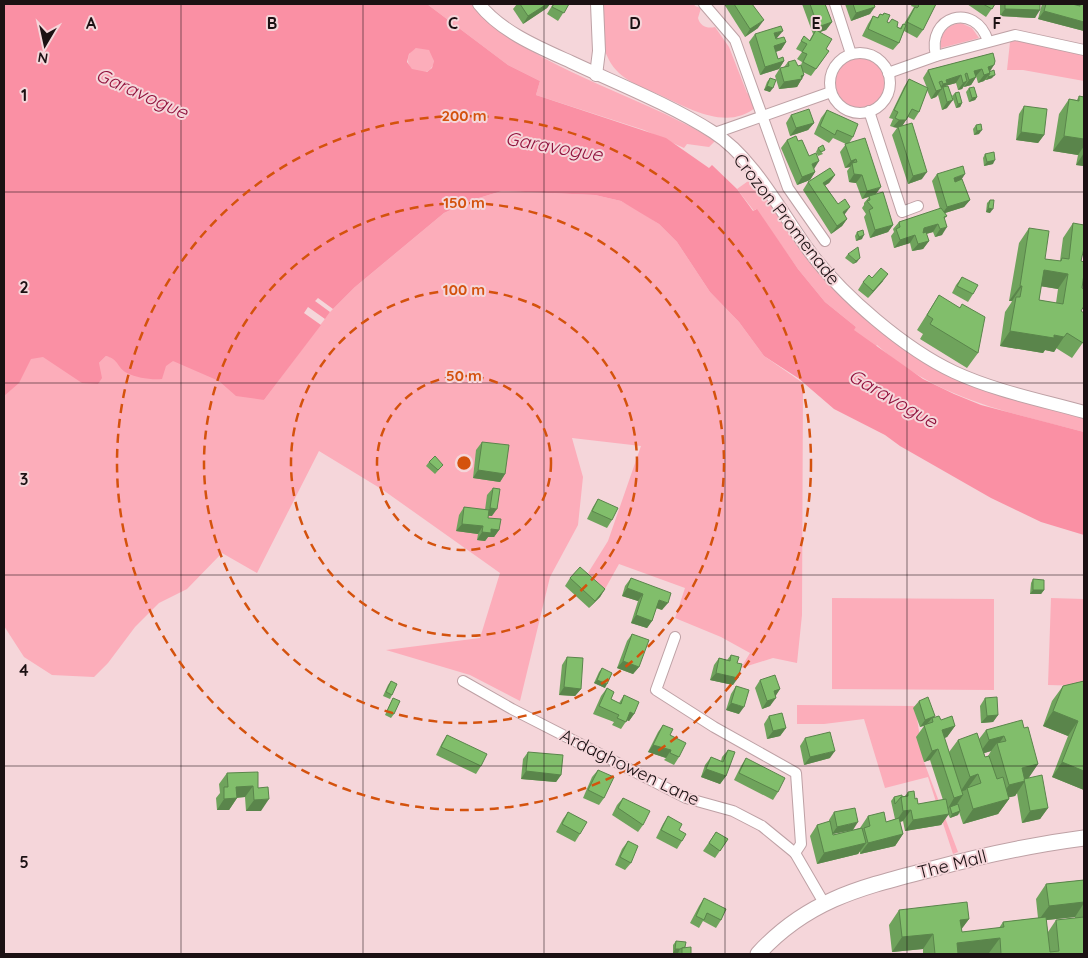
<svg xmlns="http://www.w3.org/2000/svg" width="1088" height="958" viewBox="0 0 1088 958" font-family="Quicksand,sans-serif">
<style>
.green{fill:#fcadba}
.water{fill:#fa90a4;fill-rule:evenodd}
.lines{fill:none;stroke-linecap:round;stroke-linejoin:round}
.minor-casing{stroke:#bea1a5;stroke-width:12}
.tertiary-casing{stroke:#bea1a5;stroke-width:14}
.secondary-casing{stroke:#bea1a5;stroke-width:17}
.minor{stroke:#fff;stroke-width:10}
.tertiary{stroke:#fff;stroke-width:12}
.secondary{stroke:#fff;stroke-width:15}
.wall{fill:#6fa35c;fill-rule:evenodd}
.shaded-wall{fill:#5a854b}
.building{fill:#81be6b;stroke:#5a854b;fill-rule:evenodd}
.grid{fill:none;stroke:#1b1113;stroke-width:1;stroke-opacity:0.55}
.ring{fill:none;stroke:#d4520d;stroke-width:2.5;stroke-dasharray:9 6}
.labels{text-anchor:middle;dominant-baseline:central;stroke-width:4;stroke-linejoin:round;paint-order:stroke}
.street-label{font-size:18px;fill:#1b1113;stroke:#f5d6da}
.water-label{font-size:19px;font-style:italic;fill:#91133e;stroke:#f5d6da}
.grid-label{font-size:16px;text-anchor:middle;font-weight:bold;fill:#1b1113;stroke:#f5d6da;stroke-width:4;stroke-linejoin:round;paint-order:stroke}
.centre{fill:#d4520d;stroke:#f5d6da;stroke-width:2.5}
.ring-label{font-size:15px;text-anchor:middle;font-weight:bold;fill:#d4520d;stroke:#f5d6da;stroke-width:4;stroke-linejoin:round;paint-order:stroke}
</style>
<rect width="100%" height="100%" fill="#f5d6da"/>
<g class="green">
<path d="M427,4H471C531,70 641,94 715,141L709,147L687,144L684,148L644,130L536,95L540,81L508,65Z"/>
<path d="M600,4H694L695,6L701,8L698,18C700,26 707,29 715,27L729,47L747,93L752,96L756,107C728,131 690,109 662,96C643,87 620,81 609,60C600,44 602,22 600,4Z"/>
<path d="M961,23L972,28L979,38L941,48C939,34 947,25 961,23Z"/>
<polygon points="1018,40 1084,55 1084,81 1023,70 1007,70 1010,42"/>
<circle cx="421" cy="60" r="13"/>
<circle cx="860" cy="83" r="25"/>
<path d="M751,179L779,214L797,245L834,289L921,361L950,375L1028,403L1084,418V432C1008,412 937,399 877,345L875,347L853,330L856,327L825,302L798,269L756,209L754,211L737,189Z"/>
<polygon points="502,191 595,195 621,201 636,209 659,224 677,242 710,292 739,322 764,356 803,383 802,615 797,663 773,658 741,668 750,653 721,637 675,618 685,588 619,564 605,589 588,573 608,541 641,446 572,438 583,477 578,525 550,577 520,701 470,675 386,650 480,638 500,573 383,490 319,451 257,573 222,553 187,589 159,603 135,627 108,663 94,677 52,675 24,657 4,626 4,361 43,356 99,363 106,356 114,358 169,353 264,400 330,312 355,287 444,213 472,200"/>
<polygon points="832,598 994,599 994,690 832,689"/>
<polygon points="1051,598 1084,599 1084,686 1048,685"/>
<polygon points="797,705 915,706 924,762 958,852 953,854 928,777 885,788 864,719 824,724 797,724"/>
</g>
<path class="water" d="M4,4H427L508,65L540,81L536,95L666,138L709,168L712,165L737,189L753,211L757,209L798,269L825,302L856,327L854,330L923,379L954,394L981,405L1084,432V535L1041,522L991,498L900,446L885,435L834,409L798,378L764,356L739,322L710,292L677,242L659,224L621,201L595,195L502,191L472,200L444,213L355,287L333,309L318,298L315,301L330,312L325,319L308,307L304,313L321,325L264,400L236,396L219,381L173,361L166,366L162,379C151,380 137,378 127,373C117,368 119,359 106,356L99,363L102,378L98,384L82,383L43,357L31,359L19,383L4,396ZM416,48L429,50L434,61L432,68L427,72L412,69L407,62L409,54Z"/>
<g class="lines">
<g class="minor-casing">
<g id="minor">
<polyline points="704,4 735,40 788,188 825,241"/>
<polyline points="835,4 851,54"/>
<circle cx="860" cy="83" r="30"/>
<path d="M936,56C926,16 975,1 988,41"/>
<polyline points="888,73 936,56 1015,35 1084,50"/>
<polyline points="869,111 902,212 918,206"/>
<polyline points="715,133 831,92"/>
<polyline points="675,637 656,690 714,727 796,773 801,844 795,853 824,903"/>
<polyline points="463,681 512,709 686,798 733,811 762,826 795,853"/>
</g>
</g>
<g class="tertiary-casing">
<g id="tertiary">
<path d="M479,4C501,32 540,48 571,62C618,84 669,104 713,132C754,158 782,214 810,252C843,296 905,349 954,372C995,391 1041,400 1084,412"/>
<polyline points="596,75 599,51 597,4"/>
</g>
</g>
<g class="secondary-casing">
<path id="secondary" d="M758,954C808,899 863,887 932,869C984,855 1030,845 1084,838"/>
</g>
<use href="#minor" class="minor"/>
<use href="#tertiary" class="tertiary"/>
<use href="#secondary" class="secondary"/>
</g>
<g class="wall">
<polygon points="517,4 550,4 547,8 523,24 513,9"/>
<polygon points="553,4 569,4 558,21 547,14"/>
<polygon points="724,4 752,4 758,28 745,37"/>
<polygon points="802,4 825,4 832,22 826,30 820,32 826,49 829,51 811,76 803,72 804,75 797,87 779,89 775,76 780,68 784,67 788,62 798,66 801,65 802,62 797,59 802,52 796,49 804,36 809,41 813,34"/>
<polygon points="845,4 874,4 870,14 851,21"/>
<polygon points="912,4 936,4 923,30 917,38 904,31 899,43 893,50 862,36 868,24 873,16 877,18 880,14 882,15 884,13 887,22 900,28 903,24 904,24 914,7 911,6"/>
<polygon points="967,4 995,4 986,17"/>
<polygon points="1000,4 1040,4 1035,18 1000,16"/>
<polygon points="1042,4 1072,4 1078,5 1079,4 1084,4 1084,31 1038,19"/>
<polygon points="755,34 777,38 776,39 786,42 781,50 776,52 778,59 784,61 779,69 760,75 749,42"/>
<polygon points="993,53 990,71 992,78 986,80 985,80 984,81 978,83 976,76 976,77 971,85 964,87 964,86 962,89 958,90 956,83 945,86 945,87 948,86 947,108 942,110 938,95 936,97 931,99 927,90 919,112 914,120 908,117 902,126 922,179 908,184 892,135 897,128 893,127 890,126 893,119 889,118 904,87 909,79 927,88 923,78 928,70"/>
<polygon points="770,78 770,92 764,90 767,82"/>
<polygon points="969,88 977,97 975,100 969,102 966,92"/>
<polygon points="955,93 962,103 960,107 956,108 952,96"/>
<polygon points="1079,96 1084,97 1084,166 1076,165 1078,155 1053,151 1059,114 1069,99 1077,100"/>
<polygon points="1024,106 1044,135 1038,143 1016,140 1019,114"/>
<polygon points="827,110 853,137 849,143 893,225 888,232 870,238 864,217 866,214 862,208 864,205 864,203 869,197 862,199 856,183 849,182 847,171 850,167 845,168 840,152 846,144 833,138 829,143 814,134 821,118"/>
<polygon points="791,115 814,123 808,130 790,136 786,123"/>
<polygon points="976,125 979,134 974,135 973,129"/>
<polygon points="787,140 798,141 815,172 810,180 797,185 781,148"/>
<polygon points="818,148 823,154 818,156 816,152"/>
<polygon points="985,154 993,164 984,166 983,158"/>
<polygon points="937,174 961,180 970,200 964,207 945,213 947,216 944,219 942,235 935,237 933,232 926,234 929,241 923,249 912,251 910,243 894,248 891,236 894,232 893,229 899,222 940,209 932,181"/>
<polygon points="835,175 829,183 825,185 847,219 842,226 831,234 803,190 808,182"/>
<polygon points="990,200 990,213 986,212 987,203"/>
<path d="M1073,223L1081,261L1083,281L1081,311L1084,341L1072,358L1056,348L1054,352L1045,350L1043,353L1000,346L1005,312L1011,303L1012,301H1009L1019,243L1029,228L1045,259L1060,261L1063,238ZM1041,286L1058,289L1056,303L1039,300Z"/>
<polygon points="857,232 862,239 856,241 855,236"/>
<polygon points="848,254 857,262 853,264 845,258"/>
<polygon points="962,277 973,294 968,302 952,293 956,285"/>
<polygon points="872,278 883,281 868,298 858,290 863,282"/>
<polygon points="939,295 978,353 967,368 920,339 923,334 917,330"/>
<polygon points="482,442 505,474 500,482 473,478 476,450"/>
<polygon points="429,462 443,465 435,474 426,466"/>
<polygon points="493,488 492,516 488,516 488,518 499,530 494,537 488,537 485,541 477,540 478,534 456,531 459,515 464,507 485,510 487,495"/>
<polygon points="598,499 612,520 607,528 587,519 593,507"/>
<polygon points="570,578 605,589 600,597 589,608 565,586"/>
<polygon points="631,578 662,610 656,608 652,621 647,628 631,623 638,601 622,596 625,586"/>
<polygon points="1033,579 1044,590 1041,594 1030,594 1031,583"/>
<polygon points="632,634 639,667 633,674 617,668 627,641"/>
<polygon points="731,655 737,663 733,685 710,680 714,665 719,658 727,660"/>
<polygon points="567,657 581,689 575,696 559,695 562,665"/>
<polygon points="602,668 605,688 594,683 599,672"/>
<polygon points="760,680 780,689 775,696 770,706 762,709 755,688"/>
<polygon points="391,681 392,695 390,699 383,696 388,685"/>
<polygon points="1084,681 1084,790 1052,777 1068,736 1043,726 1052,701 1063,686"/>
<polygon points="736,686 739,714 726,710 731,694"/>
<polygon points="607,688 611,699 619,703 624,695 634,714 629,721 627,720 621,729 612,725 614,722 593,714 601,696"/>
<polygon points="393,698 394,714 391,718 385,715 391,702"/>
<polygon points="985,698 998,715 993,722 981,723 980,706"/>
<path d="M919,701L934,718L955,726L947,737L944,738L949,752L958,740L979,739L986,730L1024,728L1038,764L1028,778L1048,808L1040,819L1022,823L1017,793L1015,796L1008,797L1009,799L998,814L963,824L959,812L958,815L950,818L948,814L941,825L905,831L903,821L900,822L903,834L895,846L860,854V851L858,854L817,864L810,836L817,825L829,822V820L834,812L853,830L833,834V835L860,828L868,816L886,822L895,819L891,801L894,797L905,796L908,792L915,799L918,804L943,800L930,760L924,762L916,737L924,726L920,727L913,708ZM991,751L988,756L985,757L984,753Z"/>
<polygon points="769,716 786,728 780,736 767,739 764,724"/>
<polygon points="663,725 670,735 679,757 674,765 664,760 666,758 648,752 658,732"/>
<polygon points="447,735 481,766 476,774 436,755 442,743"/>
<polygon points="805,738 830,758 804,765 800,746"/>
<polygon points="728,750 726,776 720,784 701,777 705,765 711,757 721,761 722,757"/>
<polygon points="528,752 561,775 556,782 521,779 523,759"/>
<polygon points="746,758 778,792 773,800 734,780 741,766"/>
<polygon points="598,770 604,798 599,805 583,798 592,777"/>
<polygon points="227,773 258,788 261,811 246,811 245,797 237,798 229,810 217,810 216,798 220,793 219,784"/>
<polygon points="623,798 643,825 638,832 612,815 617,805"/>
<polygon points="568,812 580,834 575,842 556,832 563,819"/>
<polygon points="668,816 679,830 682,841 677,849 656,838 663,824"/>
<polygon points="716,832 728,839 715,858 703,851"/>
<polygon points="628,841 631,863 625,870 615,865 622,849"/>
<path d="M1084,880V954H989V953L979,954H923V949L892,952L889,925L899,910L969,919L961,929L962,932L999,928L1003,922L1038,918L1036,899L1046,884ZM1075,917V918L1056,920L1048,932L1046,920Z"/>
<polygon points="704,898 721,920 716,928 703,921 699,928 690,923 699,906"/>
<polygon points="676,941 685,947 691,954 677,954 678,953 673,953 673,945"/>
</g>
<g class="shaded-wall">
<polygon points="547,4 550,4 547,8 523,24 528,16"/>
<polygon points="875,7 870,14 851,21 856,13"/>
<polygon points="1005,9 1040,10 1035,18 1000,16"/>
<polygon points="1044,11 1084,22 1084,31 1038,19"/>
<polygon points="764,20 758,28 745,37 750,29"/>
<polygon points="832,22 826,30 814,34 818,27"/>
<polygon points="783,31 777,38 769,41 774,33"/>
<polygon points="786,42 781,50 768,54 774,46"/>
<polygon points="784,61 779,69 760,75 765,67"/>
<polygon points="994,65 989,73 983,75 988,67"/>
<polygon points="982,69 976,76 969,79 974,71"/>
<polygon points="990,73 984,81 978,83 984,75"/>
<polygon points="804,75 797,87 779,89 784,82"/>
<polygon points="961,75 956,83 945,86 943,89 943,87 936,97 931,99 936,91 938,90 946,80"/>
<polygon points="995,75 992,78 986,80 988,77"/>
<polygon points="976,77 971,85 964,87 969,80"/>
<polygon points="967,81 962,89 958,90 963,83"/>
<polygon points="767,86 773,88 770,92 764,90"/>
<polygon points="977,97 975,100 969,102 972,98"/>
<polygon points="953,100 947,108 942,110 947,102"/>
<polygon points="962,103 960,107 956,108 958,104"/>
<polygon points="899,120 906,120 901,128 893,127"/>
<polygon points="814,123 808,130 790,136 796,128"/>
<polygon points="982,130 979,134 974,135 977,131"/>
<polygon points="1021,132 1044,135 1038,143 1016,140"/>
<polygon points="1064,136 1084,139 1084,146 1078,155 1053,151"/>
<polygon points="1084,153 1084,166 1076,165"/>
<polygon points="856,159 850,167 845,168 851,161"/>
<polygon points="995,160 993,164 984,166 987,162"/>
<polygon points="819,161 814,169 812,164"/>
<polygon points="815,172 810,180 797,185 802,177"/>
<polygon points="927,172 922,179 908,184 913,176"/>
<polygon points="854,174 862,175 856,183 849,182"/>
<polygon points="965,174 960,182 948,185 954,178"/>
<polygon points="835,175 829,183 818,190 823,183"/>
<polygon points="881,187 876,194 862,199 867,191"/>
<polygon points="970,200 964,207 942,214 947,207"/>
<polygon points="850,207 845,214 837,219 843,212"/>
<polygon points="988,208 993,209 990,213 986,212"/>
<polygon points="847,219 842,226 831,234 837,226"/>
<polygon points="938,224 933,232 919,236 924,228"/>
<polygon points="893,225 888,232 870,238 875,230"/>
<polygon points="947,227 942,235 935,237 940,229"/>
<polygon points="864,235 862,239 856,241 859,237"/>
<polygon points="915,235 910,243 894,248 900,240"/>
<polygon points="929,241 923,249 912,251 918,244"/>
<polygon points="860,258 857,262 853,264 856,261"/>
<polygon points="1044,270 1068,274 1058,289 1033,285"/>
<polygon points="888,274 883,281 868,298 873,291"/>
<polygon points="1020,286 1022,286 1012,301 1009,301"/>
<polygon points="1010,331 1054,335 1064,337 1054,352 1045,350 1043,353 1000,346"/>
<polygon points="478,470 505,474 500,482 473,478"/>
<polygon points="490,508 497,509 492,516 485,515"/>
<polygon points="462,524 483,526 478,534 456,531"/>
<polygon points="491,529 499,530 494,537 488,537 485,541 477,540 482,532"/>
<polygon points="627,588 643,594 638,601 622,596"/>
<polygon points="605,589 600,597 589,608 595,601"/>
<polygon points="1033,590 1044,590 1041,594 1030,594"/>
<polygon points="659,600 668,603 662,610 654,607"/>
<polygon points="636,615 652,621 647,628 631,623"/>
<polygon points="623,661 639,667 633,674 617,668"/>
<polygon points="716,673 738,678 733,685 710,680"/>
<polygon points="597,680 607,684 605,688 594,683"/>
<polygon points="564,687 581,689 575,696 559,695"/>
<polygon points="780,689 775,697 774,691"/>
<polygon points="776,698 770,706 762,709 767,701"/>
<polygon points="731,703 744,707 739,714 726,710"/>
<polygon points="1053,711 1078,721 1068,736 1043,726"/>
<polygon points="630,712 634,714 629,721 625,720"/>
<polygon points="998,715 993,722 981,723 987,716"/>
<polygon points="935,716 932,720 932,718 927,724 920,727 925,720"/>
<polygon points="955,726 947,737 934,742 942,730"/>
<polygon points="786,728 780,736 767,739 773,731"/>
<polygon points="1004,736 998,745 997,743 991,751 978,755 989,740"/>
<polygon points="653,745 671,750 666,758 648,752"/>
<polygon points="938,749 930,760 924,762 932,751"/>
<polygon points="835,751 830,758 804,765 810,757"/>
<polygon points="1062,762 1084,771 1084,790 1052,777"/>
<polygon points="1038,764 1028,779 1011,783 1022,768"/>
<polygon points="706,769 726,776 720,784 701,777"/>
<polygon points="526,771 561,775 556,782 521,779"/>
<polygon points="978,774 967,789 967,788 966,790 960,792 970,777"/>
<polygon points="1025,781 1015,796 998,800 1009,785"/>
<polygon points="253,786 245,797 228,798 236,787"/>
<polygon points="963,795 955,807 950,807 947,810 954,798"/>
<polygon points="237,798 229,810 217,810 224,799"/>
<polygon points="269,799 261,811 246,811 254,800"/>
<polygon points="1009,799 998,814 963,824 973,809"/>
<polygon points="1048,808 1040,819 1022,823 1030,811"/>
<polygon points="911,810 903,821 895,823 903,811"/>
<polygon points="960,811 958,815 950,818 952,814"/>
<polygon points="949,814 941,825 905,831 913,820"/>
<polygon points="858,822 853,830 832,834 837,827"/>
<polygon points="903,834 895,846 860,854 868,843"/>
<polygon points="866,843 858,854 817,864 824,853"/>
<polygon points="1084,902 1084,903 1075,917 1038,921 1049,906"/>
<polygon points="969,919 958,934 960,920"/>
<polygon points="933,934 923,949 892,952 902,937"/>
<polygon points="1000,938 989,953 979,954 949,954 957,943"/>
<polygon points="675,949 680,949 678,953 673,953"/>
</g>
<g class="building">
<polygon points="520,4 547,4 528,16"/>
<polygon points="554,4 569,4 564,13 552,7"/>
<polygon points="734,4 752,4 764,20 750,29"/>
<polygon points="810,4 825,4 832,22 818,27"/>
<polygon points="853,4 874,4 875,7 856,13"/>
<polygon points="917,4 936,4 923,30 907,22 915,7 917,8 919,6"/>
<polygon points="983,4 995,4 992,9"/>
<polygon points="1005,4 1040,4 1040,10 1005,9"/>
<polygon points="1046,4 1072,4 1080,6 1080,4 1084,4 1084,22 1044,11"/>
<polygon points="884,13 890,15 887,22 889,23 892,19 898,22 897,27 901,29 903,24 906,25 899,43 868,29 873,16 878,18 880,14 883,15"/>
<polygon points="781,26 783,31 774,33 776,39 784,37 786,42 774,46 778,59 783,57 784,61 765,67 755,34"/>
<polygon points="816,30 832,39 826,49 829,51 816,69 803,62 807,54 802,52 807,44 801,41 804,36 810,41"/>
<polygon points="993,53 995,61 994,65 988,67 990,73 984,75 982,69 974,71 976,77 969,80 967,73 965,74 967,81 963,83 961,75 946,80 947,83 943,84 942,81 939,82 942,89 936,91 928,70"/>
<polygon points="795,60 798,66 801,65 804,75 801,76 802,79 784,82 780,68 789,66 788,62"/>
<polygon points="994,70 995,75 988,77 990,73 989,72"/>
<polygon points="770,78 776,80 773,88 767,86"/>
<polygon points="909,79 928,88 919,112 912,109 906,120 899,120 895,118 898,112 894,110"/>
<polygon points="948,86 953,100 947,102 943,87"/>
<polygon points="974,87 977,97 972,98 969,88"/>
<polygon points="959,92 962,103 958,104 955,93"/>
<polygon points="1079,96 1084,97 1084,139 1064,136 1069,99 1079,101"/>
<polygon points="1024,106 1047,109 1044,135 1021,132"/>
<polygon points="809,109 814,123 796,128 791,115"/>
<polygon points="827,110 858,124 853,137 837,130 835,135 820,126"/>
<polygon points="912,123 927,172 913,176 898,127"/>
<polygon points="981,124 982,130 977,131 976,125"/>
<polygon points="796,136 798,141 802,140 809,156 816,153 819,161 812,164 815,172 802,177 787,140"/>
<polygon points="865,138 881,187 867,191 862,175 854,174 852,163 857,162 856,159 851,161 845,144"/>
<polygon points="823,145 825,150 821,152 818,148"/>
<polygon points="994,152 995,160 987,162 985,154"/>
<polygon points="963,166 965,174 954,178 955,182 962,179 970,200 947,207 937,174"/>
<polygon points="830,168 835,175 823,183 838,204 845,199 850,207 843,212 847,219 837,226 808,182"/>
<polygon points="883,192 893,225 875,230 869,210 873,208 867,201 870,200 869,196"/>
<polygon points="990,200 994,200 993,209 988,208"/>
<polygon points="941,208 947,216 944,217 947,227 940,229 938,224 924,228 923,233 926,232 929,241 918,244 915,235 900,240 896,229 900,227 899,222"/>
<path d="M1073,223L1084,225V248L1081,261L1084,262V274L1082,288L1084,289V306L1081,311L1084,313V341L1083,343L1067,333L1064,337L1054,335V338L1010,331L1016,297H1020L1022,286H1020L1029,228L1049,231L1045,259L1061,261L1062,258L1069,259ZM1044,270L1068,274L1063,304L1039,300Z"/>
<polygon points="863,230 864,235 859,237 857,232"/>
<polygon points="858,247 860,258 856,261 848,254"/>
<polygon points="881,268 888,274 873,291 863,282 869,275 872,278"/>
<polygon points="962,277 978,285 973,294 957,286"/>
<polygon points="939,295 960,308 962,304 985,317 978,353 930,324 933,319 927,315"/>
<polygon points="482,442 509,445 505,474 478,470"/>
<polygon points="435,456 443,465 438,470 429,462"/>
<polygon points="493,488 500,489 497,509 490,508"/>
<polygon points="598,499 618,508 612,520 592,511"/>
<polygon points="464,507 489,510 488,518 501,519 499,530 491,529 491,533 482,532 483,526 462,524"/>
<polygon points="580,567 605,589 595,601 570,578"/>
<polygon points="631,578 671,593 668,603 659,600 652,621 636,615 643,594 627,588"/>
<polygon points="1033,579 1044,580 1044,590 1033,590"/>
<polygon points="632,634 649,640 639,667 623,661"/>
<polygon points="731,655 739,657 737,663 742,664 738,678 716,673 719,658 730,661"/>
<polygon points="567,657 583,658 581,689 564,687"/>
<polygon points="602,668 612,673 607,684 597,680"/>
<polygon points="775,675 780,689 774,691 776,698 767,701 760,680"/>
<polygon points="391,681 397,684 392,695 386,692"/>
<polygon points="1084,681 1084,771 1062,762 1078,721 1053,711 1063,686"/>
<polygon points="736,686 749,690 744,707 731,703"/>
<polygon points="607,688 614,692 611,699 621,704 624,695 639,702 634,714 630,712 626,722 617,718 619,715 599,706"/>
<polygon points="928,697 935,716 925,720 919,701"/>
<polygon points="997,697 998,715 987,716 985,698"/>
<polygon points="393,698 400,701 394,714 387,711"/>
<polygon points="782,713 786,728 773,731 769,716"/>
<polygon points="939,716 941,720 952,716 955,726 942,730 963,795 954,798 938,749 932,751 924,725 933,722 932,718"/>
<polygon points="1022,720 1024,728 1028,727 1038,764 1022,768 1025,781 1009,785 997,743 1006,741 1004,736 989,740 986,730"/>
<polygon points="663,725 673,729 670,735 686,743 679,757 670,753 671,750 653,745"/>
<polygon points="830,732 835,751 810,757 805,738"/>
<polygon points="977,733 985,757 989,756 997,779 1003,777 1009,799 973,809 967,788 981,783 978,774 970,777 958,740"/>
<polygon points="447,735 487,754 481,766 441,747"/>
<polygon points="728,750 735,752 726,776 706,769 711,757 723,762"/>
<polygon points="528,752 563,755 561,775 526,771"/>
<polygon points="746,758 785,778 778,792 739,773"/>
<polygon points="598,770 614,777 604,798 588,790"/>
<polygon points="258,772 258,788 268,787 269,799 254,800 253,786 236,787 237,798 224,799 224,787 228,787 227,773"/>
<polygon points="1042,775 1048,808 1030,811 1024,779"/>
<polygon points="914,791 915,799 917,798 918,804 946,799 949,814 913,820 911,810 903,811 901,797 908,796 908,792"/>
<polygon points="902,795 902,797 901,797 895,804 894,797"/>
<polygon points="623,798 650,811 643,825 618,808"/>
<polygon points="958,804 960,811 952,814 950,807"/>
<polygon points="855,808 858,822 837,827 834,812"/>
<polygon points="568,812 587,822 580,834 562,824"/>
<polygon points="884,812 886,822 899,818 903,834 868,843 864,828 870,826 868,816"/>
<polygon points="668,816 682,824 679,830 686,834 682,841 661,830"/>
<polygon points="830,821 833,835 862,828 866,843 824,853 817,825"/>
<polygon points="716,832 728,839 720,851 709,843"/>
<polygon points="628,841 638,846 631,863 620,857"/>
<polygon points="1084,880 1084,902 1049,906 1046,884"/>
<polygon points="704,898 726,909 721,920 707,913 704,920 696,916"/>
<polygon points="967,902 969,919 960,920 962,932 1004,927 1003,922 1046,917 1050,952 1059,951 1056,920 1084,917 1084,954 1001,954 1000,938 957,943 958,954 935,954 933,934 902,937 899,910"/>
<polygon points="676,941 686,942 685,947 682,948 680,949 675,949"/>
<polygon points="691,947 691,954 676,954 682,954 682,948"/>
</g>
<path class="grid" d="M181,4V954M363,4V954M544,4V954M725,4V954M907,4V954M4,192H1084M4,383H1084M4,575H1084M4,766H1084"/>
<g class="ring">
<circle cx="464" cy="463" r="87"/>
<circle cx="464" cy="463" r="173"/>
<circle cx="464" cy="463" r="260"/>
<circle cx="464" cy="463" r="347"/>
</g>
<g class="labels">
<g class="street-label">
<text transform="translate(787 219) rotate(52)">Crozon Promenade</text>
<text transform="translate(630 767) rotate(26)">Ardaghowen Lane</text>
<text transform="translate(952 864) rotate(-14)">The Mall</text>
</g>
<g class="water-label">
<text transform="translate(142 93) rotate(24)">Garavogue</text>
<text transform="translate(554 146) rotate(10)">Garavogue</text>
<text transform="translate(893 398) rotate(30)">Garavogue</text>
</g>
</g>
<g class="grid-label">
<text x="91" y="29">A</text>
<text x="272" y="29">B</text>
<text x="453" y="29">C</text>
<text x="635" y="29">D</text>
<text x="816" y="29">E</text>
<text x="997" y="29">F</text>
<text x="24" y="101">1</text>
<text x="24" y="293">2</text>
<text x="24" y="485">3</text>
<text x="24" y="676">4</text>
<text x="24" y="868">5</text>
</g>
<circle cx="464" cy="463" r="8" class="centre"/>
<g class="ring-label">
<text x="464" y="121">200 m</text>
<text x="464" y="208">150 m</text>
<text x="464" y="295">100 m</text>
<text x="464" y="381">50 m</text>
</g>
<rect width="1088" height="958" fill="none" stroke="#1b1113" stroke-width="10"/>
<g transform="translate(45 45) rotate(189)" stroke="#f5d6da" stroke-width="4" paint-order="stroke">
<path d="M0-4L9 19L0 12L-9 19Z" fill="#1b1113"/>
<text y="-8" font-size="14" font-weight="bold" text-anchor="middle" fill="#1b1113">N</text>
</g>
</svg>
